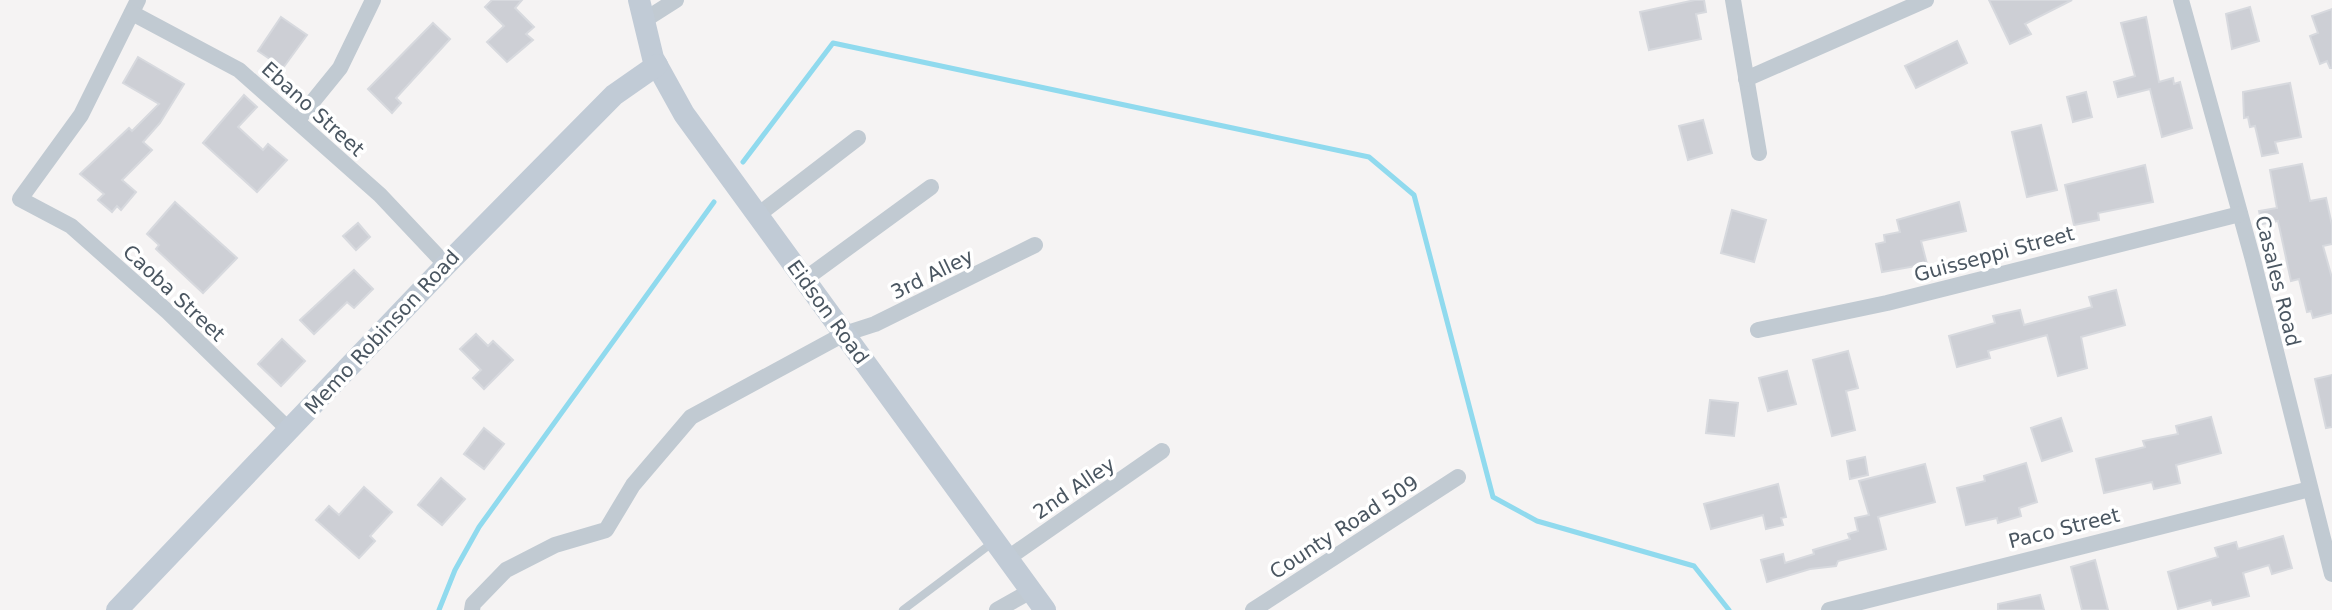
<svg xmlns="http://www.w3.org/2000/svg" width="2332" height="610" viewBox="0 0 2332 610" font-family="'DejaVu Sans',sans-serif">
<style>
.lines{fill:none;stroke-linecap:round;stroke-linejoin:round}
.stream{stroke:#90daee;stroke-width:5}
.building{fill:#cdcfd5;stroke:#d7d9de;stroke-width:2}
.lane{stroke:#c1cad2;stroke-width:8}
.street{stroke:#c1cad2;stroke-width:16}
.secondary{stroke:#c1cbd6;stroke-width:22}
.labels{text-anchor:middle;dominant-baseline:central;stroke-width:7;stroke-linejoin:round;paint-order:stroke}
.street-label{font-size:20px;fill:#4a5661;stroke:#fff}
</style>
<rect width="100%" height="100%" fill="#f5f3f3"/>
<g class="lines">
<g class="stream">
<polyline points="743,162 833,43 1369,157 1414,195 1493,497 1537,521 1694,566 1729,610"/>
<polyline points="439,610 455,570 479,527 714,202"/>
</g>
</g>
<g class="building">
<polygon points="492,0 522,0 515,8 534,27 526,34 533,40 507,62 487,42 504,26 485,7"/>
<polygon points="1695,0 1704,0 1706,12 1696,14 1701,39 1649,50 1640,12"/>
<polygon points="1989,0 2072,0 2025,24 2031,34 2010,44"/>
<polygon points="2250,7 2259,41 2232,49 2226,14"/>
<polygon points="2332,9 2332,68 2330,68 2327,61 2320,64 2310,36 2318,33 2312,16"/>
<polygon points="281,17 307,35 283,68 258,51"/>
<polygon points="2146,17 2159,82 2173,78 2174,84 2180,82 2192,128 2162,137 2150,89 2118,97 2114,82 2135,76 2121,23"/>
<polygon points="433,23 450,39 396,98 401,103 392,113 368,89"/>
<polygon points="1957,41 1967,63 1916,88 1905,66"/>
<polygon points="138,57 184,84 160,123 143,142 152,150 122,180 136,192 121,210 117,206 112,212 98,200 104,194 80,174 129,128 132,131 159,104 123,83"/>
<polygon points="2290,83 2301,137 2275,142 2278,153 2262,156 2255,126 2250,127 2248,117 2244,118 2243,92"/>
<polygon points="2086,92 2092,117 2073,122 2067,97"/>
<polygon points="244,95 257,107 238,127 263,150 268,144 287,160 257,192 203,143"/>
<polygon points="1703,120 1712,153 1688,160 1679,126"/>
<polygon points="2041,125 2057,190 2027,197 2012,132"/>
<polygon points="2302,164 2310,201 2326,198 2332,225 2332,244 2323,246 2332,278 2332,313 2313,318 2311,311 2307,312 2299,279 2291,281 2278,221 2262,224 2259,211 2277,208 2270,170"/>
<polygon points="2145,165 2153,202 2098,213 2099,220 2074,225 2065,185"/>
<polygon points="175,202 237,258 203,293 156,249 159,245 147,234"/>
<polygon points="1959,202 1966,231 1921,241 1927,264 1882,272 1876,244 1885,242 1884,235 1900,232 1897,220"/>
<polygon points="1732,210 1766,220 1754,262 1721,253"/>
<polygon points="358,223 370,237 356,250 343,236"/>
<polygon points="354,270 373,289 354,308 347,302 314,334 300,320"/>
<polygon points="2116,290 2125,325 2081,337 2087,368 2058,376 2047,335 1988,351 1990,358 1957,367 1949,336 1995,323 1993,316 2020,310 2024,325 2092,307 2089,297"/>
<polygon points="476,334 488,346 493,341 513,360 484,389 473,378 481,370 460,349"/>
<polygon points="282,339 305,361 281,386 258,364"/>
<polygon points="1848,351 1858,388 1846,391 1855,430 1832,436 1813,360"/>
<polygon points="1787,371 1796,404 1768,411 1759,378"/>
<polygon points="2332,375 2332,427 2326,428 2315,379"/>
<polygon points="1710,400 1738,403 1734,436 1706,433"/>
<polygon points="2211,417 2221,453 2176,465 2180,483 2154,489 2152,482 2104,493 2096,459 2145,447 2143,441 2178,434 2176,426"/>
<polygon points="2061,418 2072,451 2042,461 2031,428"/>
<polygon points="484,428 504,444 484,469 464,454"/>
<polygon points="1865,457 1868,475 1850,479 1847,461"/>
<polygon points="2026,463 2037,502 2019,508 2021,516 1998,523 1997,518 1966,525 1957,488 1985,481 1984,476"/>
<polygon points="1925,464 1935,502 1878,517 1886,549 1838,561 1836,566 1810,569 1767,582 1761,560 1783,554 1785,563 1814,554 1813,550 1850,539 1848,534 1858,531 1855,518 1869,515 1859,481"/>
<polygon points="441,478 465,499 442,525 418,505"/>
<polygon points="1778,484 1786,517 1781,518 1783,525 1766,529 1763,515 1711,529 1704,504"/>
<polygon points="364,487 392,512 370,536 375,541 359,558 316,520 329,506 339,515"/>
<polygon points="2283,536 2292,568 2272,574 2269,565 2243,573 2249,596 2213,605 2211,600 2178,609 2168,572 2218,557 2215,548 2236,542 2238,549"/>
<polygon points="2095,560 2108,610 2082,610 2071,567"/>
<polygon points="2040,595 2044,610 1998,610 1998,604"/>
</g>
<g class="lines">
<polyline class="lane" points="903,610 992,543"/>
<g class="street">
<polyline points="138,0 81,115 20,199 71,226 168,312 290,431"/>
<polyline points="1733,0 1759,153"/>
<polyline points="2181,0 2253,260 2332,574"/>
<polyline points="132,13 239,70 380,195 446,265"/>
<polyline points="643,21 676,0"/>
<polyline points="1746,79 1926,0"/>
<polyline points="297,121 340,68 373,0"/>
<polyline points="758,215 858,138"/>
<polyline points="805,279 931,187"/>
<polyline points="1758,330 1887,303 2240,214"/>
<polyline points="1008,558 1162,451"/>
<polyline points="472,610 473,604 506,570 555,545 606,530 633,485 691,417 844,334 875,324 1035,245"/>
<polyline points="997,610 1031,591"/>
<polyline points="1253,610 1458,477"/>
<polyline points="1829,610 2310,489"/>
</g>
<g class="secondary">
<polyline points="639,0 653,58 684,114 1045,610"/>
<polyline points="117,610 446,265 614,95 657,65"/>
</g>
</g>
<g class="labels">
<g class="street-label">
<text transform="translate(313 109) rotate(42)">Ebano Street</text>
<text transform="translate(1994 254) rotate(-15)">Guisseppi Street</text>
<text transform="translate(932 274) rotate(-26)">3rd Alley</text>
<text transform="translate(2278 281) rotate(76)">Casales Road</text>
<text transform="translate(174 293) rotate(43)">Caoba Street</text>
<text transform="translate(828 312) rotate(54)">Eidson Road</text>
<text transform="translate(382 332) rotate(-47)">Memo Robinson Road</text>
<text transform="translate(1074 488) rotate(-34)">2nd Alley</text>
<text transform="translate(1344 527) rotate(-33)">County Road 509</text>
<text transform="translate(2064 528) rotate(-14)">Paco Street</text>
</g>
</g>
</svg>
